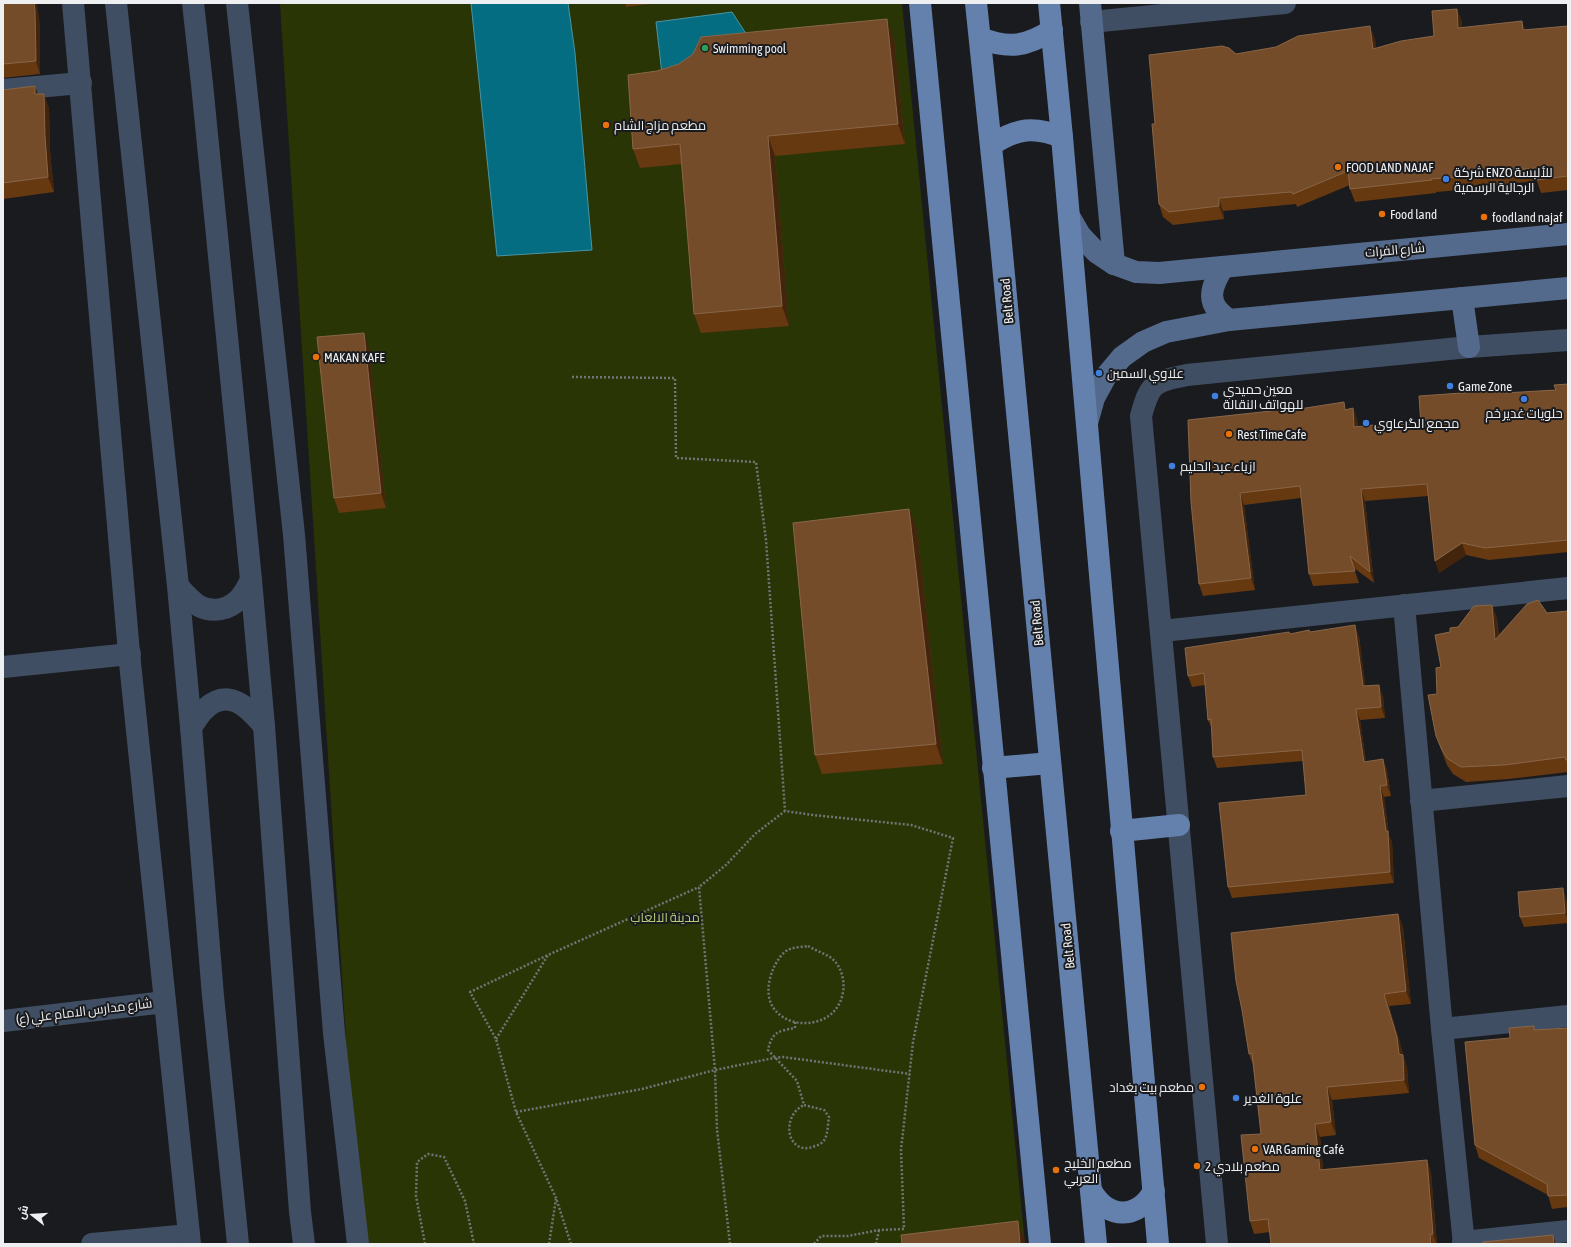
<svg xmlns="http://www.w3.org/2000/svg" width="1571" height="1247" viewBox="0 0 1571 1247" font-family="'Asap Condensed',Cairo,sans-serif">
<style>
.green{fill:#2a3505}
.water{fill:#046d82;stroke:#4a94a3}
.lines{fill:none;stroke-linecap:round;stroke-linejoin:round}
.path{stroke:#737476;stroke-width:2.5;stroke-dasharray:2 2;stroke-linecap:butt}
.minor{stroke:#404e63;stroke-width:22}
.tertiary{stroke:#404e63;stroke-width:22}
.secondary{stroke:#546a8c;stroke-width:22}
.primary{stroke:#6480ac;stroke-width:22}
.wall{fill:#663911}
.shaded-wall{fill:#42250c}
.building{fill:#754c29;stroke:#886648}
.leisure-dot{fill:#2e9e5b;stroke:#1a1b1e;stroke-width:1.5}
.food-dot{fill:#e8710a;stroke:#1a1b1e;stroke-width:1.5}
.shop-dot{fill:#3f7fe0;stroke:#1a1b1e;stroke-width:1.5}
.labels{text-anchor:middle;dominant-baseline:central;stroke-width:4;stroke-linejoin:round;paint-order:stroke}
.poi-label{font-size:13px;fill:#eeeff1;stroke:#1a1b1e;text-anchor:start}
.street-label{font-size:13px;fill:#eeeff1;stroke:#1a1b1e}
.park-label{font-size:13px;fill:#b5ce75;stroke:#1a1b1e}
</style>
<rect width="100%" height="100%" fill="#1a1b1e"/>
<polygon class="green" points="280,3 902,3 1025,1244 359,1244"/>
<g class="water">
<polygon points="471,3 568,3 575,53 592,250 497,256"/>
<polygon points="732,12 752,43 664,91 656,22"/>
</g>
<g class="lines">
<g class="path">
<polyline points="572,377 675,378 676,458 756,462 766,540 785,811"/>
<path d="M808,946C815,950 823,953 830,957C848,970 848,1001 830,1015C814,1027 788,1026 775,1010C765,998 768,980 774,967C777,961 783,951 790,949C795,947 802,947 808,946Z"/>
<path d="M795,1022V1028C778,1031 772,1032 768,1050L797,1081L804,1105"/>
<polyline points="496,1039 548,955"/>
<path d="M804,1105L824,1110L829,1117C828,1123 828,1130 826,1136C825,1141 820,1145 815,1146C788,1158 779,1117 804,1105Z"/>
<polyline points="516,1112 642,1089 715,1070 774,1058 783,1057 910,1074"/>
<polyline points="425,1244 416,1196 417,1162 428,1154 444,1157 465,1201 474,1244"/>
<polyline points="549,1244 556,1199"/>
<polyline points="571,1244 556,1198 516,1112 496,1039 470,992 548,955 699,887"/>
<polyline points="730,1244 717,1129 715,1070 699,887 726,865 755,834 785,811 813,815 911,825 953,838 913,1042 901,1150 904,1229 879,1230 848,1236 821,1236 814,1244"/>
<polyline points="876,1244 879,1230"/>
</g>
<g class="minor">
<polyline points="237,3 294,535 334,1033 358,1244"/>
<polyline points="1091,22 1285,3"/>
<polyline points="3,90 81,83"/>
<polyline points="1404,605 1442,1029 1464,1244"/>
<polyline points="1162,631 1568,588"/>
<polyline points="3,667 130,654"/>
<polyline points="1421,801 1568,786"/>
<polyline points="3,1021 165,1002"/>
<polyline points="1442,1029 1568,1016"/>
<polyline points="1463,1242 1568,1231"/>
<polyline points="92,1244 189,1235"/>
<path d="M1217,1244L1141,416C1150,383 1153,382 1187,375L1469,347L1568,340"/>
</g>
<g class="tertiary">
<polyline points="73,3 129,653 190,1244"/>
<polyline points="116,3 178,586 191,727 213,996 238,1244"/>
<polyline points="193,3 202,84 251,580 264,726 300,1212 304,1244"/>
<path d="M178,586C184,593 191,601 199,606C212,613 229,610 239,599C244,594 248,586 251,580"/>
<path d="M191,727C196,721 199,714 205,709C228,687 248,707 264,726"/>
</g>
<g class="secondary">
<polyline points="1090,3 1114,264"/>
<polyline points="1069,216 1080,235 1096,252 1114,264 1136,272 1159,273 1568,234"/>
<path d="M1223,267C1216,279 1206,296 1217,309C1220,313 1225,317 1229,320"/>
<polyline points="1462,298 1469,347"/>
<polyline points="1087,423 1094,398 1106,376 1122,357 1143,342 1166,332 1229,320 1568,288"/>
</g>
<g class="primary">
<polyline points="920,3 1040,1244"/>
<polyline points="976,3 1000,233 1096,1244"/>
<polyline points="1049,3 1062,137 1158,1244"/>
<path d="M980,38C1008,49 1026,47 1052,30"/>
<path d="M991,145C1017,128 1034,126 1062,137"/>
<polyline points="993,768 1050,763"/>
<polyline points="1121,831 1179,825"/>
<path d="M1092,1192C1109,1220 1138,1219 1154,1191"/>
</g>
</g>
<g class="wall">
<polygon points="3,3 40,24 40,74 3,78"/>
<polygon points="625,3 658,3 626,7"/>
<polygon points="1457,9 1462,22 1462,27 1526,30 1568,26 1568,190 1541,193 1537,181 1474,187 1474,189 1436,192 1436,193 1355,202 1350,189 1350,185 1297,207 1296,204 1223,211 1224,219 1173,225 1163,217 1159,204 1155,124 1236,54 1375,39 1376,48 1434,36"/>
<polygon points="894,39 905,144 775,156 789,326 701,333 694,314 682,164 640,168 633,149 657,71"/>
<polygon points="35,86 38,94 44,94 49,109 50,151 54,192 3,199 3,90"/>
<polygon points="369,348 386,508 339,513 334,498"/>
<polygon points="1568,384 1568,552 1489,560 1466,555 1439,573 1428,496 1365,501 1374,583 1354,568 1359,583 1313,586 1309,574 1301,498 1244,505 1255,590 1203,596 1199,584 1271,411 1293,402 1295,409 1347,409 1353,408 1357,420 1358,427 1421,425 1504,390 1505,393 1556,390"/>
<polygon points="917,529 943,764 822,774 815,755"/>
<polygon points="1492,605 1497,619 1499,636 1547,613 1568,611 1568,772 1509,779 1466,782 1453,774 1447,765 1436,736 1437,694 1441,667 1450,632"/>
<polygon points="1309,630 1310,632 1359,636 1365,686 1383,696 1385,718 1360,720 1366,762 1383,759 1387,770 1391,796 1384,797 1389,836 1392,842 1394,883 1232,898 1228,887 1306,795 1303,761 1217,768 1213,757 1212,729 1208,720 1205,685 1192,687 1188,676 1290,634"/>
<polygon points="1566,898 1568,915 1568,923 1524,927 1520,917"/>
<polygon points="1398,914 1403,927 1411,1004 1389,1006 1402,1050 1403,1055 1407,1068 1409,1093 1332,1100 1336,1135 1320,1137 1323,1169 1427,1160 1431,1173 1437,1244 1271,1244 1270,1232 1254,1234 1250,1221 1261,1134 1253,1065 1249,1054"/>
<polygon points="1568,1028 1568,1207 1552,1209 1548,1195 1479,1158 1475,1145 1510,1038 1535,1030"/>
</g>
<g class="shaded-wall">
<polygon points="34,3 37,3 40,24 40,74 36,61"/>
<polygon points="1457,9 1462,22 1462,41 1458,28"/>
<polygon points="887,19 894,39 905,144 898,124"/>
<polygon points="1522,21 1527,34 1523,30"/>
<polygon points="1370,26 1375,39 1378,62 1373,49"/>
<polygon points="35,86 41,101 35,94"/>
<polygon points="44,94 49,109 50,151 54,192 48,177 45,136"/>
<polygon points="768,136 775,156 789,326 782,306"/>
<polygon points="1219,198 1223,211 1224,219 1219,206"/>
<polygon points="364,333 369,348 386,508 381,493"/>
<polygon points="1353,408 1357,420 1358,439 1354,427"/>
<polygon points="1361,489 1365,501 1374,583 1370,572"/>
<polygon points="1240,493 1244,505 1255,590 1251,578"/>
<polygon points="909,509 917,529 943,764 936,744"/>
<polygon points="1462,543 1466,555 1439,573 1435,561"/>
<polygon points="1492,605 1497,619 1500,654 1495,640"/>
<polygon points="1355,625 1359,636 1367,697 1363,686"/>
<polygon points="1379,685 1383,696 1385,718 1381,707"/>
<polygon points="1356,709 1360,720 1368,774 1364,762"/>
<polygon points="1383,759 1387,770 1391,796 1387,785"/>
<polygon points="1380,786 1384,797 1389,836 1392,842 1394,883 1390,872 1386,831"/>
<polygon points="1563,888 1566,898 1568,921 1565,913"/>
<polygon points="1398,914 1403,927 1411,1004 1406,991"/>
<polygon points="1384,994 1389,1006 1402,1050 1403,1057 1403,1055 1407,1068 1409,1093 1404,1080 1399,1054"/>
<polygon points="1327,1087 1332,1100 1336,1135 1331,1122"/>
<polygon points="1315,1124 1320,1137 1324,1182 1320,1170"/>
<polygon points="1427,1160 1431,1173 1437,1244 1436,1244 1433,1234"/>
<polygon points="1018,1221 1025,1241 1025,1244 1020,1244"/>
<polygon points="1430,1234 1433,1244 1431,1244"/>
<polygon points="1553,1235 1556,1244 1554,1244"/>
</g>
<g class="building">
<polygon points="3,3 34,3 35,11 36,61 3,64"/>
<polygon points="1457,9 1458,28 1522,21 1523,30 1568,26 1568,176 1536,180 1536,168 1469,174 1470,176 1431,179 1432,180 1350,189 1348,171 1293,194 1291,192 1219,198 1219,206 1169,212 1159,204 1152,124 1155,124 1149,55 1222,46 1229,48 1236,54 1276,47 1298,36 1370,26 1373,49 1401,41 1434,36 1432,11"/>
<polygon points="887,19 898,124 768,136 782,306 694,314 680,144 633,149 628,75 657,71 679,64 693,54 701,37"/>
<polygon points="35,86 35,94 44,94 45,136 48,177 3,183 3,90"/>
<polygon points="364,333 381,493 334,498 317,337"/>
<polygon points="1568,384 1568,540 1485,548 1462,543 1435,561 1427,484 1361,489 1370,572 1350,556 1355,571 1309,574 1300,486 1240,493 1251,578 1199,584 1191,502 1188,420 1271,411 1271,407 1293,402 1293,410 1344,402 1345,410 1353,408 1354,427 1393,423 1421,425 1419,396 1504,390 1504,393 1556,390 1554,385"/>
<polygon points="909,509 936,744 815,755 793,523"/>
<polygon points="1538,600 1547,613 1568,611 1568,760 1566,760 1565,757 1504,765 1461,767 1448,759 1442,750 1436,736 1428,695 1437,694 1436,668 1441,667 1435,635 1450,632 1450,628 1458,627 1474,606 1492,605 1495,640 1527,604"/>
<polygon points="1355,625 1363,686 1379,685 1381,707 1356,709 1364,762 1383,759 1387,785 1380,786 1386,831 1388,831 1390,872 1228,887 1219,803 1306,795 1302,750 1213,757 1211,719 1208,720 1204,673 1188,676 1185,648 1289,632 1290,634 1309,630 1310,632"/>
<polygon points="1563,888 1565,913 1520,917 1518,892"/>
<polygon points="1398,914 1406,991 1384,994 1397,1037 1399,1054 1403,1055 1404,1080 1327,1087 1331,1122 1315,1124 1320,1170 1427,1160 1433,1234 1430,1234 1431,1244 1271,1244 1268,1219 1250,1221 1241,1135 1261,1134 1252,1053 1249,1054 1242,1010 1236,981 1231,933"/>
<polygon points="1534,1026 1534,1030 1568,1028 1568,1195 1548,1196 1547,1184 1475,1145 1465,1042 1510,1038 1509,1028"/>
<polygon points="1018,1221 1020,1244 902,1244 901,1235"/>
<polygon points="1553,1235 1554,1244 1483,1244 1483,1242"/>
</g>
<circle class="leisure-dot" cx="705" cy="48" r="4"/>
<g class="food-dot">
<circle cx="606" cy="125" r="4"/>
<circle cx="1338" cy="167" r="4"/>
<circle cx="1382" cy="214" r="4"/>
<circle cx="1484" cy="217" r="4"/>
<circle cx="316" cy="357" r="4"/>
<circle cx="1229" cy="434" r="4"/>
<circle cx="1202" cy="1087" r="4"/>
<circle cx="1255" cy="1149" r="4"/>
<circle cx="1197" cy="1166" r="4"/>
<circle cx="1056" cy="1170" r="4"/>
</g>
<g class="shop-dot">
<circle cx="1446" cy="179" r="4"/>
<circle cx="1099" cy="373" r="4"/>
<circle cx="1450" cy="386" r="4"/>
<circle cx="1215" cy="396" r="4"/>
<circle cx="1524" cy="399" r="4"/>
<circle cx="1366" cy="423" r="4"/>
<circle cx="1172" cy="466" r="4"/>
<circle cx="1236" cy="1098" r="4"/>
</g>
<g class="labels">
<g class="poi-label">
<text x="713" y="48">Swimming pool</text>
<text x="614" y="125">مطعم مزاج الشام</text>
<text x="1346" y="167">FOOD LAND NAJAF</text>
<text x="1454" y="172">شركة ENZO للألبسة<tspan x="1454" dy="15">الرجالية الرسمية</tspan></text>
<text x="1390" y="214">Food land</text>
<text x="1492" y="217">foodland najaf</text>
<text x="324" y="357">MAKAN KAFE</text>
<text x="1107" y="373">علاوي السمين</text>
<text x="1458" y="386">Game Zone</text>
<text x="1223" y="389">معين حميدي<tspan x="1223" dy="15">للهواتف النقالة</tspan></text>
<text x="1524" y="413" text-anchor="middle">حلويات غدير خم</text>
<text x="1374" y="423">مجمع الگرعاوي</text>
<text x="1237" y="434">Rest Time Cafe</text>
<text x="1180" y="466">ازياء عبد الحليم</text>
<text x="1194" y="1087" text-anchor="end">مطعم بيت بغداد</text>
<text x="1244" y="1098">علوة الغدير</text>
<text x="1263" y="1149">VAR Gaming Café</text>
<text x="1064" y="1163">مطعم الخليج<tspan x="1064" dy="15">العربي</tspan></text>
<text x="1205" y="1166">مطعم بلادي 2</text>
</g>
<g class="street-label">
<text transform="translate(1395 250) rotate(-5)">شارع الفرات</text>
<text transform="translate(1007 301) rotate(-95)">Belt Road</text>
<text transform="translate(1037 623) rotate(-95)">Belt Road</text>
<text transform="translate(1068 946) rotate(-96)">Belt Road</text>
<text transform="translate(84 1011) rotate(-7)">شارع مدارس الامام علي (ع)</text>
</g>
<g class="park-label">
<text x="665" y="917">مدينة الالعاب</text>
</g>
</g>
<rect width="1571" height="1247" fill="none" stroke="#eeeff1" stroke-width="8"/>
<g transform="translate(32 1215) rotate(287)" stroke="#1a1b1e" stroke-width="3" paint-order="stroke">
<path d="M0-3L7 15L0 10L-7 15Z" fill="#eeeff1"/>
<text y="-6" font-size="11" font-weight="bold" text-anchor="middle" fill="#eeeff1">ش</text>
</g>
</svg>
